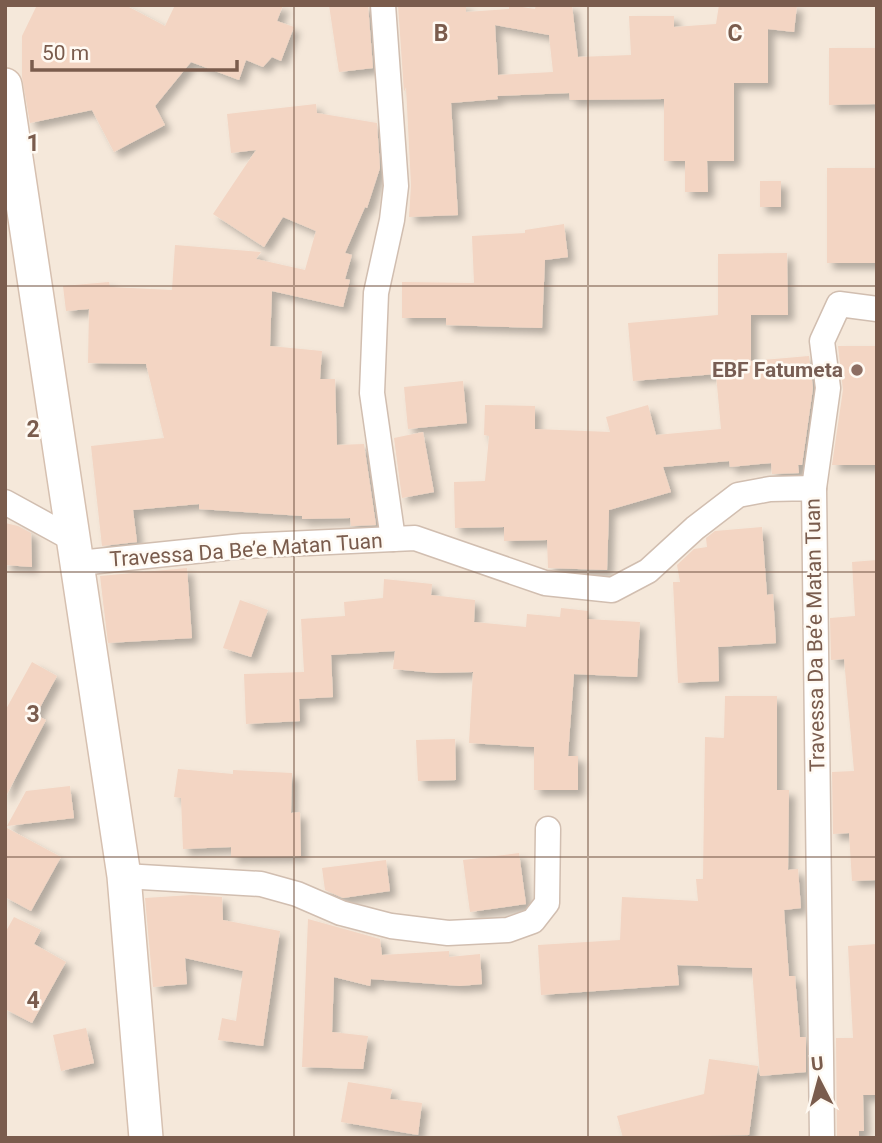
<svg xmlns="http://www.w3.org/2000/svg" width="882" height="1143" viewBox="0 0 882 1143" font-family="Roboto,sans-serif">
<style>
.residential{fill:#f5e8da}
.building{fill:#f3d5c3;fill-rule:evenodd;filter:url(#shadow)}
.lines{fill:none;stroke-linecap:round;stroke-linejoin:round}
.minor-casing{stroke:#d1beb0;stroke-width:27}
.secondary-casing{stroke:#d6c0b0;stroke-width:36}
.minor{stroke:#fff;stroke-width:24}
.secondary{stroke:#fff;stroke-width:33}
.grid{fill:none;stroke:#7a5c4d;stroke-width:2;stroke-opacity:0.55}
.education-dot{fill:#8d6e63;stroke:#fffaf3;stroke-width:2.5}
.labels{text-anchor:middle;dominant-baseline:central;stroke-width:5;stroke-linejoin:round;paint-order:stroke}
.education-label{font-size:21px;font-weight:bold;fill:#785e54;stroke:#fffaf3;text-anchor:end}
.street-label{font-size:21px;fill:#7a5c4d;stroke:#fffaf3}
.grid-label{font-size:23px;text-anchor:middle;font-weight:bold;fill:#7a5c4d;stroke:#fffaf3;stroke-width:5;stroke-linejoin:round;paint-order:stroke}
</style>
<defs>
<filter id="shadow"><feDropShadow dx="6" dy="6" stdDeviation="3.5" flood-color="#0004"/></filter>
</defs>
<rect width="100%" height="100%" fill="#fdf6ec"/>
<rect class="residential" x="5" y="5" width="872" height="1133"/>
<g class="building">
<polygon points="37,5 125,5 165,26 175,5 283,5 277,21 294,27 281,61 272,57 263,67 246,60 239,80 191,62 155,106 165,125 114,152 92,110 30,123 22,77 22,36"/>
<polygon points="329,5 368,5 373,68 339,72"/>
<path d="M398,5H466V12L509,9V5L535,9L536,5H572L578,57L631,55L629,16H674V27L716,24L719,5H797L794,32L768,29V83H734V161H707L708,192H685V161H664V99L570,100L569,93L497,96L498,99L451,103L458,215L409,217L411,185L406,87L404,92ZM495,25L549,35L553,72L498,75Z"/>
<polygon points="829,48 877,48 877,104 829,105"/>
<polygon points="316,104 317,113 377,123 380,168 367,208 365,207 345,253 352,255 345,279 350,280 343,307 272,291 270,346 322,351 320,379 335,379 337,445 364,444 376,525 351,526 350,518 302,519 302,516 199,509 199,504 133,510 137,542 102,546 91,446 164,438 146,364 88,363 89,309 66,311 63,286 109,282 110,287 172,290 175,245 261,252 256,259 305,270 316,231 283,217 264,247 213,214 256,150 231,153 227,114"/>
<rect x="827" y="168" width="50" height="95"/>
<rect x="760" y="181" width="21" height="26"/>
<polygon points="564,224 568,257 545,260 542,328 446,325 446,318 402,318 402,282 474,283 472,236 525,233 525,230"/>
<polygon points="787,253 788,315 751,315 751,361 809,356 813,388 802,465 798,465 799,473 772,474 771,463 730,467 729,461 663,467 671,492 609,510 607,570 548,568 547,540 504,541 504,527 455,528 454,482 485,481 489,436 484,435 485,405 535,406 535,429 610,432 606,417 648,405 656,435 721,429 716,374 633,381 628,323 718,315 718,254"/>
<polygon points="838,346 877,346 877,465 832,465 843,390"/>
<polygon points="463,381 467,423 408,429 404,387"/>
<polygon points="423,432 434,492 402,498 394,438"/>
<polygon points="5,523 18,526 31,533 32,567 5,565"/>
<polygon points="762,527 767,595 773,594 776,643 718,647 719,681 678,683 673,582 680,582 677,565 694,549 707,547 706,538 715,531"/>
<polygon points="877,560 877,880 852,881 849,833 833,834 832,772 854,771 844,659 831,660 830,618 855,616 852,562"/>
<polygon points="187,568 192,638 108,643 100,576"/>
<polygon points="384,579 432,584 431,595 475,600 474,622 526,627 527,614 560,617 561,608 588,611 587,619 640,622 637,677 574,674 568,756 578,756 578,790 534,790 534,747 469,743 473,672 435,673 393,669 395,651 331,655 333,697 299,699 300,721 246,724 244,674 304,672 301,619 345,616 344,602 383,598"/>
<polygon points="240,600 268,610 251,657 223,648"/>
<polygon points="32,662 57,676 36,715 46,720 5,798 5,711"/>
<polygon points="725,696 777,696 777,790 789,790 788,870 798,869 801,908 784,910 789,976 795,976 800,1037 806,1037 806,1072 760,1076 752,968 677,965 679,985 541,995 538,945 620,940 622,897 698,901 696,879 703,879 705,737 724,738"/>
<polygon points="455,739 456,780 418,781 416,740"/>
<polygon points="178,769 233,774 233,770 292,773 291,813 300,812 301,856 231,857 231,847 183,849 181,798 174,797"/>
<polygon points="70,786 74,818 7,826 26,791"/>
<polygon points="5,827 61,857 31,911 5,897"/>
<polygon points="519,853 526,904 470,912 463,860"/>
<polygon points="386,860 390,891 343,898 325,890 322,868"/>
<polygon points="192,895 222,897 223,920 280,931 263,1046 218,1040 222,1018 236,1021 243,971 185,958 187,984 153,987 145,898"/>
<polygon points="14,917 41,930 34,944 66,962 32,1023 5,1009 5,933"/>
<polygon points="308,919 380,939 382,955 449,951 449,957 480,954 482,984 460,986 371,979 370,986 334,977 332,1032 368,1036 363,1069 302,1067"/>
<polygon points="877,944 877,1095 863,1095 864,1131 859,1131 859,1138 837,1138 836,1038 853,1038 848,946"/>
<polygon points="86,1028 94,1063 61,1071 53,1035"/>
<polygon points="709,1059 758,1066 749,1135 623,1138 617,1116 704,1094"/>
<polygon points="348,1082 392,1089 390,1099 422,1103 418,1135 341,1122"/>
</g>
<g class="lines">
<g class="minor-casing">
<g id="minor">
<polyline points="383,5 396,186 392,220 376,293 372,393 393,539"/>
<polyline points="814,488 828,388 822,341 839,304 877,309"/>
<polyline points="5,502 76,541"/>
<polyline points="79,563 243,546 415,538 545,583 612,590 648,571 695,528 738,495 770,489 814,488 822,1138"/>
<polyline points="124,876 261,884 297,894 341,913 391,926 448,933 508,930 533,921 547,903 548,829"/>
</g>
</g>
<g class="secondary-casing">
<polyline id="secondary" points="5,85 124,876 146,1138"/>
</g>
<use href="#minor" class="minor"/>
<use href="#secondary" class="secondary"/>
</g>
<path class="grid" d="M294,5V1138M588,5V1138M5,286H877M5,572H877M5,857H877"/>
<circle class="education-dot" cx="857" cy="370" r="7"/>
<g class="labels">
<g class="education-label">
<text x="843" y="370">EBF Fatumeta</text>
</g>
<g class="street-label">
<text transform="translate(246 550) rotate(-4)">Travessa Da Be’e Matan Tuan</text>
<text transform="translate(815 635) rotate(-91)">Travessa Da Be’e Matan Tuan</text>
</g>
</g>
<g class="grid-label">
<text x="441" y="41">B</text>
<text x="735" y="41">C</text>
<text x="33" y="151">1</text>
<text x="33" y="437">2</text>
<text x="33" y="722">3</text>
<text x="33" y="1008">4</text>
</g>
<rect width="882" height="1143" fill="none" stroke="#7a5c4d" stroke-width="14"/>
<g transform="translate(819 1080) rotate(354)" stroke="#fffaf3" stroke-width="5" paint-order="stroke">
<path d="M0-5L12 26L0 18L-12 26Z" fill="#7a5c4d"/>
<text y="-10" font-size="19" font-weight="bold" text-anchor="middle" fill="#7a5c4d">U</text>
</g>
<path d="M32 60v10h205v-10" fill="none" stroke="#7a5c4d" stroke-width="3.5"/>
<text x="42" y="60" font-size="21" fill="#7a5c4d" stroke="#fffaf3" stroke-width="5" paint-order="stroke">50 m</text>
</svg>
